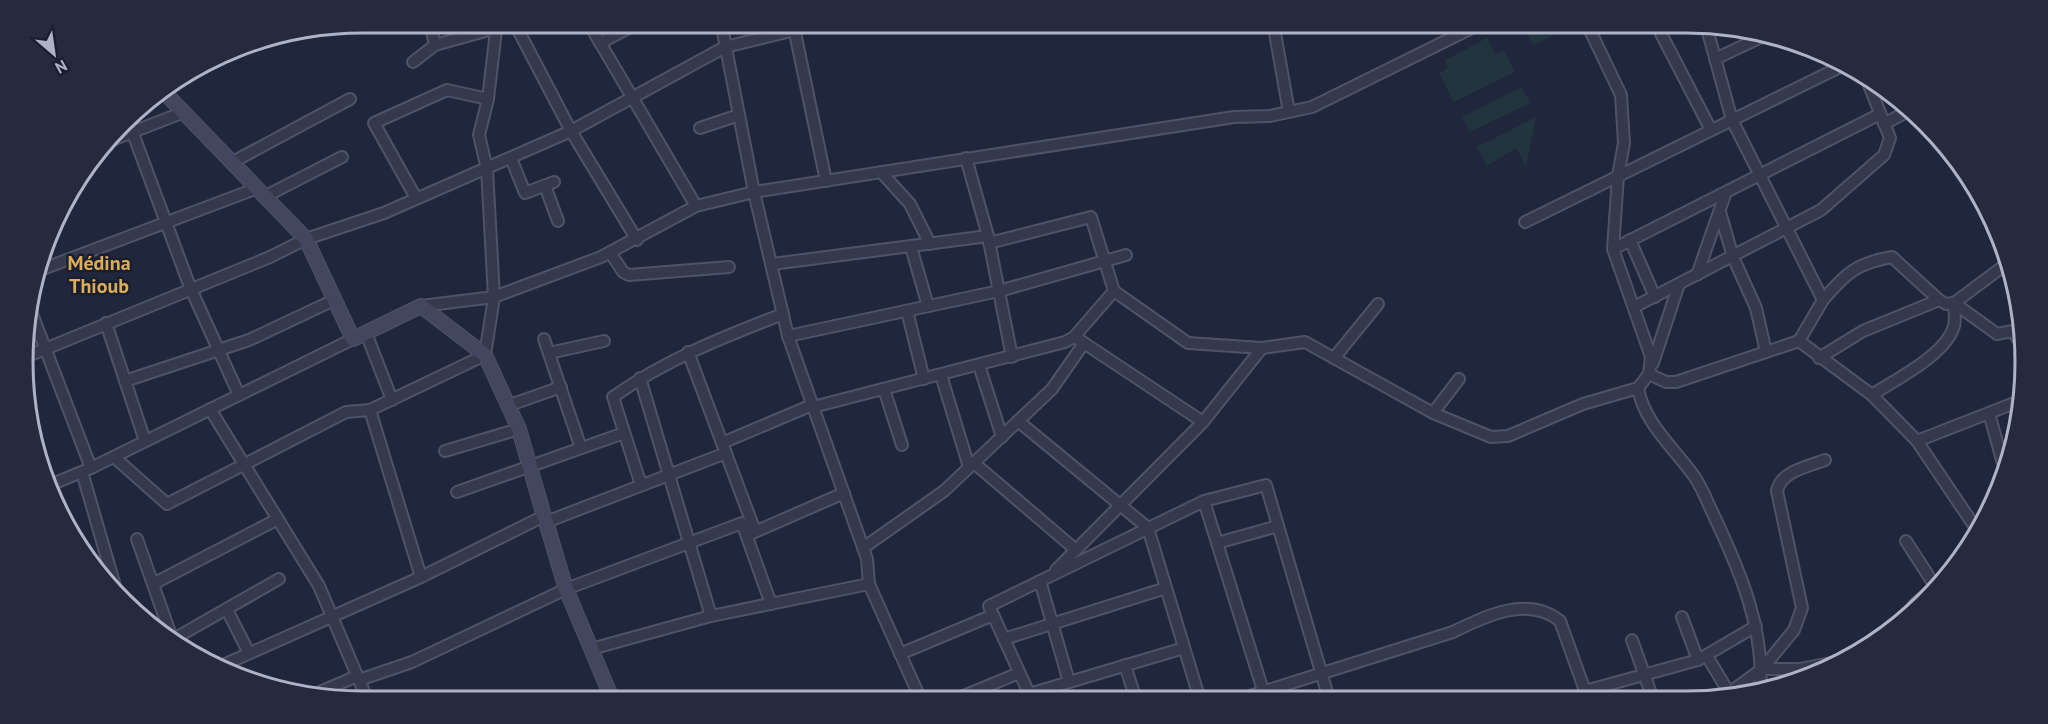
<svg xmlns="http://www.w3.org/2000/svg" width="2048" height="724" viewBox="0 0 2048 724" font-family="'PT Sans',sans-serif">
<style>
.green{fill:#22343d}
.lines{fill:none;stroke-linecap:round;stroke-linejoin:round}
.street-casing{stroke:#4f5367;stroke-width:14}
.secondary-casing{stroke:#4f5367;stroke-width:16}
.street{stroke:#34394c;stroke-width:10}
.secondary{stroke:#42475f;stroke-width:14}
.labels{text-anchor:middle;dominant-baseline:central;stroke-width:5;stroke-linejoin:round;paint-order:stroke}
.quarter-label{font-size:20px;font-weight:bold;fill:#dcac56;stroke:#191e31}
.rim{fill:none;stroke:#afb3c8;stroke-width:3}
</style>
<rect width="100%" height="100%" fill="#20263c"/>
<g class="green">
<polygon points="1522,23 1578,23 1533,45"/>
<polygon points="1487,38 1495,54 1504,50 1515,72 1454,102 1439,73 1448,68 1445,60"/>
<polygon points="1522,87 1530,103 1470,132 1462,117"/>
<polygon points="1536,117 1526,167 1516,148 1487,166 1477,147"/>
</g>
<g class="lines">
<g class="street-casing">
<g id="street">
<polyline points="430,22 435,45"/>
<polyline points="514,22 571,131 637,240"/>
<polyline points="588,22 696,206"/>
<polyline points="721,22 754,192 788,336 867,559 869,584 921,700"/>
<polyline points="1273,22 1289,112"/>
<polyline points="1655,22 1711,130"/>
<polyline points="793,23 826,181"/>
<path d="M1706,25L1732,120L1823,300C1846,273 1857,263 1892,257L1939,300L1946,304L1954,303L2005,265"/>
<polyline points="600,43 640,22"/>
<polyline points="1715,59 1770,33"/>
<polyline points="413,62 435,45 496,28"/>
<polyline points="128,120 190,287 239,395"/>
<polyline points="1884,124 1908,111"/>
<polyline points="700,128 739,115"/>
<polyline points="112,140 184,112"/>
<polyline points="511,158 525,193 554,182"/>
<polyline points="966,158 988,236 1012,357"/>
<polyline points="231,163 350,99"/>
<polyline points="881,172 910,204 930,244"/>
<polyline points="545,186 558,221"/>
<polyline points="264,197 342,157"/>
<polyline points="416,198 374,123 447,90 488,99"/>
<polyline points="1720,212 1733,257 1756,308 1766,352"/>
<polyline points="1525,222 1840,67"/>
<polyline points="1630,240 1655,297"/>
<polyline points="989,243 1091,217 1114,291 1188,343 1262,348 1305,342 1433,413 1491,437 1508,436 1583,404 1638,388 1649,374 1651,357 1613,249 1618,176 1624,143 1621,95 1586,22"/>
<polyline points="911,247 928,306"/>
<polyline points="1613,249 1880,114"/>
<polyline points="610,252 623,272 629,275 729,267"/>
<polyline points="772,264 988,236"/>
<polyline points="40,270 255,189"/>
<polyline points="1697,275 1726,192"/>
<polyline points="1954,303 1997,334 2013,331 2022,325"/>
<polyline points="29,306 91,468"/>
<polyline points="421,306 494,297 601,257 696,206 754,192 1234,117 1270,116 1312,107 1484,22"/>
<polyline points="1634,307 1821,210 1884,155 1890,138 1867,80"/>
<polyline points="907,311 924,379"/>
<polyline points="106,323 145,441"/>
<polyline points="2013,331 2021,344"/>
<polyline points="366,333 392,400"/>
<polyline points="788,336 999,291 1126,255"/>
<polyline points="544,339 581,448"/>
<polyline points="1078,339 1203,422"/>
<polyline points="1799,341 1823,300"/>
<polyline points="688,352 755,531"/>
<polyline points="549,353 604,341"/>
<polyline points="28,356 270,257 306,239 384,213 571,131 725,47 795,30"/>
<polyline points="1334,358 1378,304"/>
<polyline points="1819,358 1863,331 1939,300"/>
<polyline points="1653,363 1679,284"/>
<polyline points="979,365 1002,437"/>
<polyline points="1649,374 1666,382 1676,382 1799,341 1872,395 1917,441 1979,533"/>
<polyline points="941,375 969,467"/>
<polyline points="640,378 711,616"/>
<polyline points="125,381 249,340 334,300"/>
<path d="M1638,388C1644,423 1674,448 1694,476C1703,489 1708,504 1715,518C1740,571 1765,630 1760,690"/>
<polyline points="884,389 902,445"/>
<path d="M1872,395C1896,379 1946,355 1954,326C1956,320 1954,310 1954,303"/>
<polyline points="510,405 561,387"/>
<polyline points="813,407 1065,342 1074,337 1114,291"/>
<polyline points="210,409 319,586 368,701"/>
<polyline points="370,410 421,577"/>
<polyline points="1433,413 1459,379"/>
<polyline points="1989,413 2005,471"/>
<polyline points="1018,421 1148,528 1200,700"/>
<polyline points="1917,441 2017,402"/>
<polyline points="722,443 812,405"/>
<polyline points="445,451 519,429"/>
<polyline points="114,457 167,504 346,412 370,410 485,355 494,297 487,169 479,135 488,99 497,22"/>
<polyline points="974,463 1076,550"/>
<polyline points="82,472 115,586"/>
<polyline points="50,485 91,468 353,339"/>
<path d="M641,485L613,397C665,360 723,337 783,314"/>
<polyline points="1998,489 2002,480"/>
<polyline points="457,492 624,433"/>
<polyline points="1204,501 1266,700"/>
<polyline points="750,534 844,493"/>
<polyline points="137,539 174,644"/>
<polyline points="1906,541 1935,586"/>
<polyline points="1217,543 1278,526"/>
<polyline points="863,548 944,491 1052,389 1084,343"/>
<polyline points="1056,570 1203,422 1262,348"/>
<polyline points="1040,581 1069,682"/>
<polyline points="153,584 278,519"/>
<polyline points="227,610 249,653"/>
<polyline points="1682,617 1698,660"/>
<polyline points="1896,626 1915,604 1933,589"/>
<polyline points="1004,639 1166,588"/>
<polyline points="172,640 279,579"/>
<polyline points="1632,640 1653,699"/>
<polyline points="591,649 711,616 869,584"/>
<polyline points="900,654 993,615"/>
<polyline points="1707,656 1732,698"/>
<polyline points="1125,665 1136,700"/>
<polyline points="221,666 421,577 544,516 546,522 726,453"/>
<path d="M1762,669L1794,630L1802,608L1777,491C1781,471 1807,467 1825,460"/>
<polyline points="359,680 412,662 566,589 742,523 771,604"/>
<polyline points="1585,691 1698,660 1756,626"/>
<polyline points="1029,694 1184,648"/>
<polyline points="313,695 357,676"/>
<polyline points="1721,699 1762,669 1800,669 1846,660"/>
<polyline points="954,700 1019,673"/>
<polyline points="1032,700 989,606 1204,501 1266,485 1329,699"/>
<path d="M1237,700L1453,632C1485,616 1528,595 1560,621L1588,699"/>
</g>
</g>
<g class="secondary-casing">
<g id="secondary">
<polyline points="163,91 306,239 353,339 421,306 485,355 519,429 544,516"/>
<polyline points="546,522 566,589 613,701"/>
</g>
</g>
<use href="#street" class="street"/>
<use href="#secondary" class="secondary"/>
</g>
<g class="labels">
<g class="quarter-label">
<text x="99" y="263">Médina<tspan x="99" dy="23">Thioub</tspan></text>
</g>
</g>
<path d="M0 0H2048V724H0ZM362 33H1686A329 329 0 0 1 2015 362V362A329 329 0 0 1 1686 691H362A329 329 0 0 1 33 362V362A329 329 0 0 1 362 33Z" fill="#252a3d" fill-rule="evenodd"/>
<path class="rim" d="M362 33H1686A329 329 0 0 1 2015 362V362A329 329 0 0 1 1686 691H362A329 329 0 0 1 33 362V362A329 329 0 0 1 362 33Z"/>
<g transform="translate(54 54) rotate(151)" stroke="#191e31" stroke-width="4.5" paint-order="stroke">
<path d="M0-4.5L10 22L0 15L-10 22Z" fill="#afb3c8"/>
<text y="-9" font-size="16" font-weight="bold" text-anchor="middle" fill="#afb3c8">N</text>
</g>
</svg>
